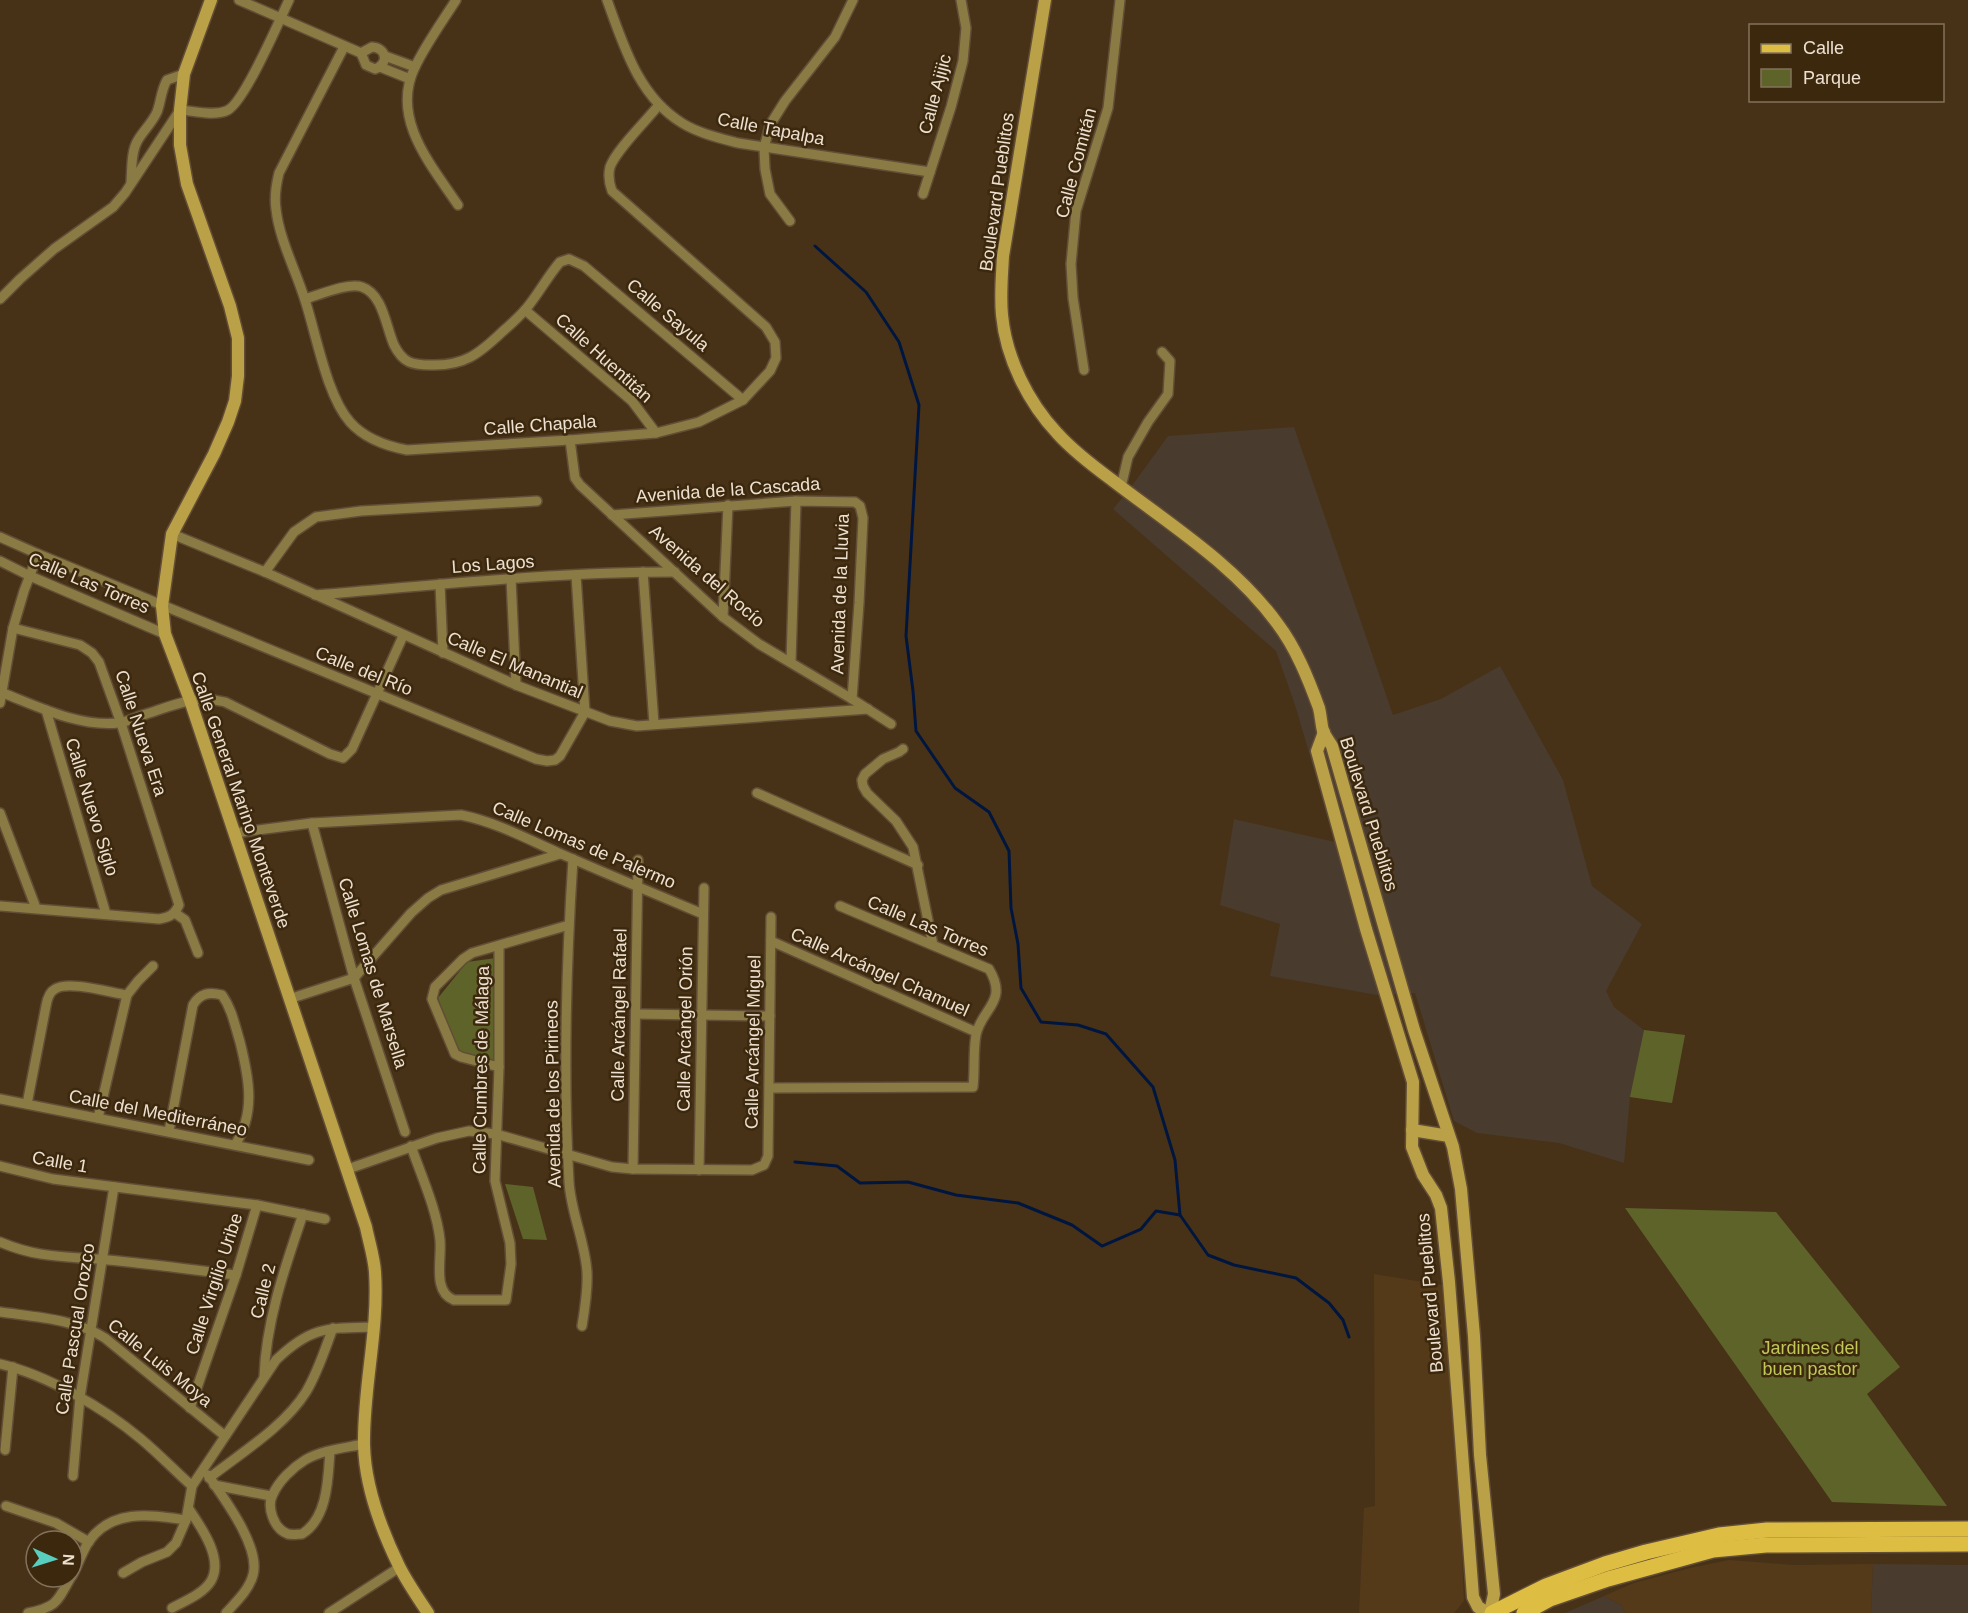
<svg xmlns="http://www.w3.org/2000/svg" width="1968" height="1613" viewBox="0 0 1968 1613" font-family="Arial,sans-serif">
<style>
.built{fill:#543a19}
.industrial{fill:#493b2d}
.green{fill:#5e632a}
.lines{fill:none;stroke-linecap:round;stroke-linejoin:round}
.stream{stroke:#00163f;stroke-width:3}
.street-casing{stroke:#624e36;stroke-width:12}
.secondary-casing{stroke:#624e36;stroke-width:15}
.primary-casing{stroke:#624e36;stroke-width:18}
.street{stroke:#8a7b45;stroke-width:9}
.secondary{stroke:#baa046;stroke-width:12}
.primary{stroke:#debd43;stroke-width:15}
.labels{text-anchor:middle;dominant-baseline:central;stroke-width:5;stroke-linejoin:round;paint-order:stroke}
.street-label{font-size:18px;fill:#ede0d1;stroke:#3c280d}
.park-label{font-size:18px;fill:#bfc858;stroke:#3c280d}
</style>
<rect width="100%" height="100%" fill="#473218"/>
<g class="built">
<polygon points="1374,1274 1442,1285 1460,1517 1464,1601 1454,1613 1359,1613 1364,1508 1375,1506"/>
<polygon points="1729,1560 1793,1565 1873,1564 1871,1613 1625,1613 1621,1605 1604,1596 1634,1583 1690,1568"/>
</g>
<g class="industrial">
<polygon points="1294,427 1393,715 1441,699 1500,666 1563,780 1592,886 1642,924 1606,991 1614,1007 1644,1030 1685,1035 1672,1103 1630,1097 1624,1163 1559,1143 1477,1133 1454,1121 1415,993 1377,995 1270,976 1280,924 1220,905 1234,819 1335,842 1296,708 1276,651 1113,509 1131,487 1168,436"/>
<polygon points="1873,1564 1968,1565 1968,1613 1871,1613"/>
<polygon points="1604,1596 1621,1605 1625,1613 1565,1613"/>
</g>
<g class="green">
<polygon points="496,958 497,1062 457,1053 438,998 467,962"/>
<polygon points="1644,1030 1685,1035 1672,1103 1630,1097"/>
<polygon points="505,1184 533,1187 547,1240 523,1239"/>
<polygon points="1625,1208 1776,1212 1900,1367 1867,1394 1947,1506 1832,1502"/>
</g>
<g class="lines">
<g class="stream">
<polyline points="815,246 866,292 899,342 919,405 906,636 913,691 916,731 955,788 989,812 1009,851 1011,908 1018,944 1021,988 1041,1022 1078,1025 1106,1034 1153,1087 1175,1160 1180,1215 1208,1255 1234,1265 1296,1278 1329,1303 1343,1320 1349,1337"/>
<polyline points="795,1162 837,1166 860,1183 908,1182 956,1195 1018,1203 1072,1225 1102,1246 1141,1229 1156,1211 1180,1215"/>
</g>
<g class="street-casing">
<g id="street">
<polyline points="239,0 361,53"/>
<path d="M456,0C442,22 426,44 415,67C390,118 431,165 458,205"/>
<path d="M607,0C624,46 638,96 682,123C698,133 719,138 738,143L930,172"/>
<path d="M344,47L279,173C276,185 274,196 276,209C279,238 295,269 304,297C316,332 326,395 350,422C365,439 386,446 407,450L570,440L656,433L699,422L743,400L770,371L776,358L775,342L766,327L612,191C609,183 608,175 610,167C616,150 646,121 658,106"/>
<path d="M372,47C387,48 389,64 375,69L366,65L361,53Z"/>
<polyline points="385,56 415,67"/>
<polyline points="380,67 410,79"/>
<path d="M131,182C132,169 131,151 138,140C144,130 152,123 157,112C161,102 161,90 167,80L184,74"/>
<polyline points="923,194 951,107 963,61 966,28 961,0"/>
<polyline points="790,221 770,194 765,169 764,148 770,125 785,101 835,37 853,0"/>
<path d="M0,299L20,279L54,249L113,207L125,193L180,110C194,111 213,116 226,111C243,106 280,19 289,0"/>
<path d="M305,299C319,295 349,282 362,287C383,294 386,327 394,345C403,363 412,365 431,365C464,366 479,354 502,332C510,325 518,318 525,310C538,295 547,277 560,262L569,259L584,266L743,400"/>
<polyline points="525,310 632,401 656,433"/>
<polyline points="1084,370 1073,298 1071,264 1076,211 1108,108 1120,0"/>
<polyline points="570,440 575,478 580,485 723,617 759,644 852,699 891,724"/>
<polyline points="1121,487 1128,457 1148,422 1168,394 1170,361 1162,352"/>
<polyline points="612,515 796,501 855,502 860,506 863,518 859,603 852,699"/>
<polyline points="172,534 265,572 516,685 610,721 637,726 868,709"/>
<polyline points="0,537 38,554 536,759 547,761 555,760 560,756 585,712 576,575"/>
<polyline points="0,561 30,576 165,634"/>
<polyline points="265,572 294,532 316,517 361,511 537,501"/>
<polyline points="643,572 654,724"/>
<polyline points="511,579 516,685"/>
<polyline points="440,584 443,653"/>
<path d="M315,595C435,585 555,572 675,572"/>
<polyline points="723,617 728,505"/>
<polyline points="791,661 796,501"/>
<path d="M0,688L3,693C39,707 79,727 118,723C126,722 133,719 140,716C170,707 193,694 225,702L330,754L343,758L352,749L403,636"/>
<polyline points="0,703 13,628 24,591 38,554"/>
<polyline points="46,710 106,914"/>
<polyline points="903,749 899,752 883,759 865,774 862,780 863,786 867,793 896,821 913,847 933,945"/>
<polyline points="757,793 918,865"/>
<polyline points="0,813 36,908"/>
<polyline points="312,823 354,978 405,1132"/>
<path d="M235,833L312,823L461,815C496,822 527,839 559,853C607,874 655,894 703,914"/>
<path d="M573,859C566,966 563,1075 569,1182C571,1213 585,1241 587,1272C588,1290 585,1308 582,1326"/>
<path d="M0,906L159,919C170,917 174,915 179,905L121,723L99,662L92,653L80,645L13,628"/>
<polyline points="175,913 185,920 198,953"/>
<polyline points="771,941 976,1032"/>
<polyline points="289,999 354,978 411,913 428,898 441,890 560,854"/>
<polyline points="636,1014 770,1016"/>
<polyline points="499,1067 461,1057 455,1054 432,999 435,987 463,959 472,953 569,925"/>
<path d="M770,1088L973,1087C975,1070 973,1051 976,1035C981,1009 1009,1002 989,969L840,906"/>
<polyline points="0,1099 309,1160"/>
<path d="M27,1104L46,1006C47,1000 49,992 55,989C69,980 111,993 127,995"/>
<polyline points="98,1118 127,995 138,981 153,966"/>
<path d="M169,1131L193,1005C200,993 209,992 222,995C232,1009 235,1026 240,1042C249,1078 256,1113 235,1145"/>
<path d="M411,1146C421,1175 437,1210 440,1240C442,1259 432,1292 454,1300H506L511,1264L510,1243L495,1181L499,1067V946"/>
<polyline points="0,1166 53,1179 257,1205 325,1219"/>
<polyline points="348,1169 437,1138 469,1131 496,1134 612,1167 633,1169 752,1170 764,1165 768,1156 771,917"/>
<polyline points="633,1169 638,860"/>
<polyline points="699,1170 704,888"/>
<path d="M0,1242C40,1259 67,1256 108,1260C151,1264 194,1270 236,1275"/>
<path d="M0,1312C35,1317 75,1319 105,1338L225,1436"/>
<path d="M0,1364C47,1375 104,1408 141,1439C159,1454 175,1471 192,1486"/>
<path d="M264,1377C266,1321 285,1267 303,1214"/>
<polyline points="190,1408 236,1275 257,1205"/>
<polyline points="5,1450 13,1367"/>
<path d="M330,1451C328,1478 328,1518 302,1534C298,1534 293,1535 288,1534C274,1529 266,1507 273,1494C279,1481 292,1468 305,1460C322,1450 344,1448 364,1444"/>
<path d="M208,1475C223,1497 261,1547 253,1575C249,1590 236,1602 226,1613"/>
<polyline points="73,1476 80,1397 114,1187"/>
<path d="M209,1478C241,1453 285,1426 306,1392C318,1372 325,1349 333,1328"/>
<polyline points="214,1485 271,1496"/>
<polyline points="6,1506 56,1523 89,1542"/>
<path d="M123,1573L142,1562L167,1552L176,1543L186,1520L192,1486L276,1360C311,1326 328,1328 374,1327"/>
<path d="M72,1576C78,1565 82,1552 89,1541C113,1508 151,1515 186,1520"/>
<path d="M172,1608C185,1601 203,1594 211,1581C224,1559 201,1527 189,1509"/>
<path d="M28,1613C57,1607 57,1602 71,1577"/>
<polyline points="329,1613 400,1567"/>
</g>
</g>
<g class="secondary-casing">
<g id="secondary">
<path d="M211,0L184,74L180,110V145L187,184L230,306L238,338V376L235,401L228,422L214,454L172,534L162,606L165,634L190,700L220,790L366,1227C369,1242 374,1257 375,1272C379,1330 363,1387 364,1445C365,1486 381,1529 399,1566C407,1582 418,1598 428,1613"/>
<path d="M1045,0L1003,256C1002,276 1000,295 1002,315C1006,358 1028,402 1057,433C1073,451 1093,466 1112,480C1169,524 1234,564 1277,623C1296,648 1308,678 1319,708C1321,716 1321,723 1323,731C1325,736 1329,741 1332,746L1414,1030L1453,1147L1461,1189L1474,1336L1480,1455L1494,1594L1490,1613"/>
<polyline points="1324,732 1317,751 1366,929 1413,1082 1412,1147 1423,1175 1436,1195 1441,1208 1449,1282 1473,1597 1478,1607 1488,1613"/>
<polyline points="1412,1130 1449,1136"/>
</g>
</g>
<g class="primary-casing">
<g id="primary">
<polyline points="1492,1613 1546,1586 1605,1564 1646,1552 1719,1535 1767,1530 1968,1529"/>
<polyline points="1524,1613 1550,1599 1608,1579 1713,1550 1766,1545 1968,1544"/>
</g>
</g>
<use href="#street" class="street"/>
<use href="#secondary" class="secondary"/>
<use href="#primary" class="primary"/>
</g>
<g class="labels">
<g class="street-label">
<text transform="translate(935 94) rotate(-75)">Calle Ajijic</text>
<text transform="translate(771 129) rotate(11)">Calle Tapalpa</text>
<text transform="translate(1076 163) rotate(-75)">Calle Comitán</text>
<text transform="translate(997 192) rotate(-82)">Boulevard Pueblitos</text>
<text transform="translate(668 315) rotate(40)">Calle Sayula</text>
<text transform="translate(604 358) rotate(42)">Calle Huentitán</text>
<text transform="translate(540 425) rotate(-4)">Calle Chapala</text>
<text transform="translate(728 490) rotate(-4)">Avenida de la Cascada</text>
<text transform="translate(493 564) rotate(-4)">Los Lagos</text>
<text transform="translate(707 576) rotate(41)">Avenida del Rocío</text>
<text transform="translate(89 583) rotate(23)">Calle Las Torres</text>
<text transform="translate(840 594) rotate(-88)">Avenida de la Lluvia</text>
<text transform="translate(515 665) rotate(23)">Calle El Manantial</text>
<text transform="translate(364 671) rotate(22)">Calle del Río</text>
<text transform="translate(141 733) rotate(72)">Calle Nueva Era</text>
<text transform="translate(241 800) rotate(71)">Calle General Marino Monteverde</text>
<text transform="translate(92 807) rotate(73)">Calle Nuevo Siglo</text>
<text transform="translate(1369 814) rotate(73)">Boulevard Pueblitos</text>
<text transform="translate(584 845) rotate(23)">Calle Lomas de Palermo</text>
<text transform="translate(928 926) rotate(23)">Calle Las Torres</text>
<text transform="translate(880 972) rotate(24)">Calle Arcángel Chamuel</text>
<text transform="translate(373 973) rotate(73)">Calle Lomas de Marsella</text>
<text transform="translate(619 1015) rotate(-89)">Calle Arcángel Rafael</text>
<text transform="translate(685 1029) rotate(-89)">Calle Arcángel Orión</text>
<text transform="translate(753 1042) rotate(-89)">Calle Arcángel Miguel</text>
<text transform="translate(481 1070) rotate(-89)">Calle Cumbres de Málaga</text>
<text transform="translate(553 1094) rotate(-91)">Avenida de los Pirineos</text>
<text transform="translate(158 1113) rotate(11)">Calle del Mediterráneo</text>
<text transform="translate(60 1162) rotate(10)">Calle 1</text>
<text transform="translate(214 1284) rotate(-72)">Calle Virgilio Uribe</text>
<text transform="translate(263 1291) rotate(-76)">Calle 2</text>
<text transform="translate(1430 1293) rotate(-95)">Boulevard Pueblitos</text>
<text transform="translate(75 1329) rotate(-81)">Calle Pascual Orozco</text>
<text transform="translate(160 1363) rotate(39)">Calle Luis Moya</text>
</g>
<g class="park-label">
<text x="1810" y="1348">Jardines del<tspan x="1810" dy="21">buen pastor</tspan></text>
</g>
</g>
<rect x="1749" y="24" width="195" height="78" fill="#3c280d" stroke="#83725b" stroke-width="1.5"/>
<rect x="1761" y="44" width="30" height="9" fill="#debd43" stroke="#83725b" stroke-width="1.5"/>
<text x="1803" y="54" font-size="18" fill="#ede0d1">Calle</text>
<rect x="1761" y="69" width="30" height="18" fill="#5e632a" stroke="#83725b" stroke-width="1.5"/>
<text x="1803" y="84" font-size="18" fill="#ede0d1">Parque</text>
<g transform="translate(54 1559) rotate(93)"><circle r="28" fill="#3c280d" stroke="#83725b" stroke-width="1.5"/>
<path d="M0-4.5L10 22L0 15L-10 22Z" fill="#59cebe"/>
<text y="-9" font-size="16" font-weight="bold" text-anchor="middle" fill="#ede0d1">N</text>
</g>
</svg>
